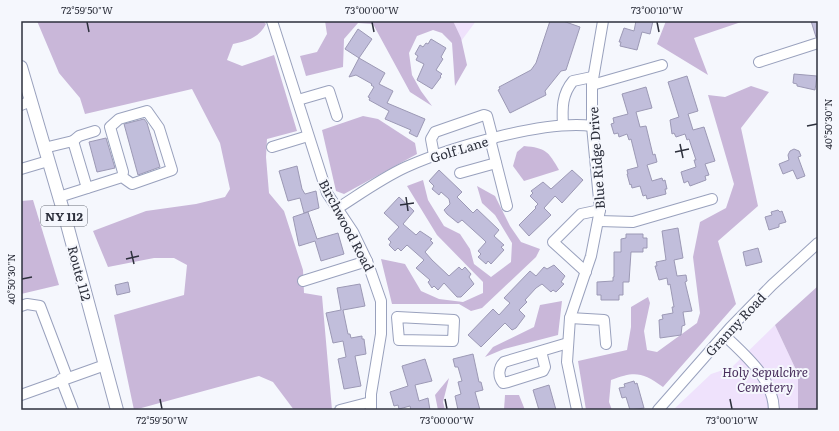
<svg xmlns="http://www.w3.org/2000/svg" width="839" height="431" viewBox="0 0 839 431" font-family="Literata,serif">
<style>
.green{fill:#efe2fc}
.forest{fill:#c9b7d9}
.building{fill:#c1bedb;stroke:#9c99b5}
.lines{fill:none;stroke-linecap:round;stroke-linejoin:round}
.minor-casing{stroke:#99a1bd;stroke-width:12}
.major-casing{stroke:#99a1bd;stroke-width:14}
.minor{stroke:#fff;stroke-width:10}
.major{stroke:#fff;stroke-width:12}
.ticks{fill:none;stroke:#2d303c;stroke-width:1.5}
.labels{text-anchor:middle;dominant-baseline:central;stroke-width:4;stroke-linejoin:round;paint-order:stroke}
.shield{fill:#f5f7fd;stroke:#696c76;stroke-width:1}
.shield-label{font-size:12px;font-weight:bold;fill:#2d303c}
.street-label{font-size:13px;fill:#2d303c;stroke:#f5f7fd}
.park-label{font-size:13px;font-style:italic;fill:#4a305e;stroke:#f5f7fd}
.neatline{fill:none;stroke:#2d303c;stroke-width:1.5}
.ticks-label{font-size:10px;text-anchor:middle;fill:#2d303c}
</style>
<rect width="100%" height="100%" fill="#f5f7fd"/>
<g class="green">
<polygon points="445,21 476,21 459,44"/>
<polygon points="775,325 798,374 798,410 673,410 711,374 732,367"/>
</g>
<g class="forest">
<path d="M37,21H263L266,24C259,38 247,41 233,44L227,60L242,66L274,55L297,131L267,139L266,157L269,193L284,211L303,270L304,293L322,296L332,410H294L273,382L259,376L134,410L114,315L184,295L187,265L174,258H154L108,267L93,231L146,211L196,204L225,197L230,189L220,143L192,89L85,114L80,98L59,73Z"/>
<polygon points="325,21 453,21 461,38 467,65 455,86 452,43 442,33 433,30 417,36 409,53 412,75 421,91 432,106 410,92 373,24 358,23 344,39 343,67 306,76 300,56 317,52 327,34"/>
<polygon points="666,21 744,21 694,38 708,75 657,44"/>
<path d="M751,86L769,92L741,128L758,206L718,241L736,304L663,387C642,372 635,371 611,380L609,402L612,410H586L578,361L627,350L631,327V307L648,297L650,303L644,331L647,350L657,352L697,323L700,313L693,257L700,222L726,208L734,184L708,95L725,97Z"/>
<polygon points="363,116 378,119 415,143 417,154 344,194 336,191 322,130"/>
<path d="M524,146C546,148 548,151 559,170L524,181L513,166L517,152Z"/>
<polygon points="423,180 428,200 444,226 460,234 470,249 474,264 491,277 511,262 512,243 495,215 482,203 477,186 495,196 510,226 521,242 540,249 536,257 482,308 471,311 459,304 392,304 381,259 405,264 421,291 439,299 463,302 483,293 483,282 437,235 407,186"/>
<polygon points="33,200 59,285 21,294 21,201"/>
<polygon points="818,286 818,410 798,410 798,374 775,325"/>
<polygon points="562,301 558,335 504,349 485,357 493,347 534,327 540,305"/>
<polygon points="449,378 443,402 445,410 438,410 435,395"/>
<polygon points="505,395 519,395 525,410 504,410"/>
</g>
<g class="building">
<polygon points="550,21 563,21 580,27 566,70 561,71 545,91 546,95 510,113 498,90 500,89 499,87 531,70 536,63"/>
<polygon points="636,21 653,21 650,34 642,32 637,50 620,46 621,42 619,42 624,28 634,31"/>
<polygon points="811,21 818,21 818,37 816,37"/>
<polygon points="358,29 372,39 359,58 385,73 379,84 393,91 387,103 425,119 417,137 409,133 411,130 385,119 389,111 369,100 370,98 368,97 374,87 371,85 372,84 356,75 349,77 359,58 345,49"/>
<polygon points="431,39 446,48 441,57 443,59 436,70 442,74 440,76 441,77 432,89 417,80 424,64 416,60 418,56 415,54 420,45 423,47 426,43 428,44"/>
<polygon points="794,74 817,76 815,90 797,86 797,84 793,83"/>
<polygon points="687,76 698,111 688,114 693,130 704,127 715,161 705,164 709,175 705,176 706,180 690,186 688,181 684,183 681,172 696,167 694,160 696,160 689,139 687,140 685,134 676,137 674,133 672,134 670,120 679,117 668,82"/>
<polygon points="646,87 652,108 636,112 640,127 646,126 653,155 655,154 657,162 647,165 652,181 662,178 663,181 665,180 667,189 665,189 666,194 647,199 646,195 643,196 640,186 632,188 631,184 630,185 627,174 628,174 627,170 638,167 631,139 629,140 627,134 619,137 618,133 614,134 611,124 614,123 613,118 628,114 622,94"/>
<polygon points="144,119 147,123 160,167 138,175 124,124"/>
<polygon points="106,138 115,168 97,172 89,142"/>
<polygon points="794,149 799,151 801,156 798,157 805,176 797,179 793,170 783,174 779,164 789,160 788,155 790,151"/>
<polygon points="297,166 302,189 305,194 316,191 319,208 304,213 300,198 288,201 279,171"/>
<polygon points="439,170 462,192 457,197 473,213 477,209 499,230 494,236 504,245 501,247 504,250 491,264 488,261 486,264 478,257 481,254 478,251 486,242 483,239 462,220 458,223 447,214 444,210 450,204 449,199 441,192 439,195 432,189 434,186 429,181"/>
<polygon points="572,170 583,180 562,203 555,196 544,208 551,215 529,236 519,225 536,208 535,207 538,204 530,196 533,193 531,191 543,182 551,189"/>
<polygon points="399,197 414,211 403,224 416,235 420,231 432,239 430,240 433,243 425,252 432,260 449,276 459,267 462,270 465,267 471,274 469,277 474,284 461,297 457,297 444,283 438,290 434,286 432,288 428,282 430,280 416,268 424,260 407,245 401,251 398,248 395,251 389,245 391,242 388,239 399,227 384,213"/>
<polygon points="778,210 780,212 782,211 786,222 779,224 779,227 769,230 765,217 772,215 771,212"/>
<polygon points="308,212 317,239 338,233 344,254 321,261 315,241 299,246 293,217"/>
<polygon points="678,228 683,258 674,260 677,276 686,275 687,281 685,282 692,311 683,312 685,325 682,326 681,335 660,338 659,320 663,319 662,315 673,313 672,307 674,307 670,284 668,285 667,278 659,280 655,266 657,266 656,262 666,260 662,231"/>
<polygon points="626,234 643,234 643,238 647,238 647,248 643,248 643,252 631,252 629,282 623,282 623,295 619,295 619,300 601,300 601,295 597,295 597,282 613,281 613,277 614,277 614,252 621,252 621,239 626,238"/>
<polygon points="758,248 762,262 746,266 743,252"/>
<polygon points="554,265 565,276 561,282 564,284 556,292 553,290 551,292 542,284 536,288 525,300 527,302 519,310 525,316 516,328 512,330 505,323 481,347 468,335 493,309 499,315 510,303 504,298 530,271 536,276 544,267 547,269"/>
<polygon points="128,282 130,292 117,295 115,285"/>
<polygon points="360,284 365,306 343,310 348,334 350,334 351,338 362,336 362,339 364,339 366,354 355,356 361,386 344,389 338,359 346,357 343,341 333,343 326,313 341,310 337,288"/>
<polygon points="473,354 479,382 481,382 483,390 475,392 480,410 458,410 455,396 461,394 458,382 462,381 458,367 455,367 453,359"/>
<polygon points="425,359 432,381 415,385 419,401 428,398 430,410 411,410 410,406 399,409 398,405 394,406 390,392 408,386 402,366"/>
<polygon points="634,381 635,384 637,383 644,408 630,410 626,397 622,398 619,388 625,387 624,384"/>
<polygon points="549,385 556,410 539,410 533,390"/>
</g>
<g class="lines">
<g class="minor-casing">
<g id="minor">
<polyline points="272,21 327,193 353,232 367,261 381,301 381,334 371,394 371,410"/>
<polyline points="759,62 818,43"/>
<polyline points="592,85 662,65"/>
<polyline points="298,100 329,91 337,116"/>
<polyline points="21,105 31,101"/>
<path d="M563,125C562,108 562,94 573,81L592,77"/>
<polyline points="490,139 507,206"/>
<polyline points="73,141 79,136 95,131"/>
<polyline points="272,147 308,136"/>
<polyline points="44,148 73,141 87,188"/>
<polyline points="434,155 431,139 435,132 484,115 487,116 493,139"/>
<polyline points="21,169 48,161"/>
<polyline points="460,173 496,163"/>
<polyline points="59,197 122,177 132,184 172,170 159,128 147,111 119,119 110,127 123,172 122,177"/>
<path d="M338,208C360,194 382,178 406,167C451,147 544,120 592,126"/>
<polyline points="599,221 633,222 712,199"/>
<polyline points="586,272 553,242 581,214 600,210"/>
<polyline points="303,281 367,261"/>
<polyline points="21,306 27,304 40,306 67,377"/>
<polygon points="397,317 454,320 453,341 399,340"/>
<polyline points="570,318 604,320 606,344"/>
<path d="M724,335C746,356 773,378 774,410"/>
<path d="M541,351L545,367L543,371L508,382L503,383C498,377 498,368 504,362L568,343"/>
<polyline points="61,379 73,410"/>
<polyline points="21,395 105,365"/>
<polyline points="340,410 371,402"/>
<polyline points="577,410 567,362 570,318 591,256 600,210 592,126 592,85 603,21"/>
<polyline points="658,410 730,328 772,285 818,243"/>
</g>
</g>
<g class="major-casing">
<polyline id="major" points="21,67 65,217 117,410"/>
</g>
<use href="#minor" class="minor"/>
<use href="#major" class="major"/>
</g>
<path class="ticks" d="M87,22L89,32M372,22L374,32M657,22L659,32M807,126L817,124M680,144L683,158M675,152L689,149M406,197L408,211M400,205L414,203M131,251L134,264M126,259L139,256M22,279L32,277M160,399L162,409M445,399L447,409M730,399L732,409"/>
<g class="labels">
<rect class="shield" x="41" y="206" width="46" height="20" rx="3"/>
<g class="shield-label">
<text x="64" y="216">NY 112</text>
</g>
<g class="street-label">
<text transform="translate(459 149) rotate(-17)">Golf Lane</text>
<text transform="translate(596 158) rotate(-94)">Blue Ridge Drive</text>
<text transform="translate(347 225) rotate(62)">Birchwood Road</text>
<text transform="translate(80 273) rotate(75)">Route 112</text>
<text transform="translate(735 324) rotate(-47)">Granny Road</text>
</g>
<g class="park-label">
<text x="765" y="371">Holy Sepulchre<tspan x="765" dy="15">Cemetery</tspan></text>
</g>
</g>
<rect width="839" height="431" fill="none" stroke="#f5f7fd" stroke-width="44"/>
<rect x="22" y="22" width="795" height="387" class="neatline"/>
<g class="ticks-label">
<text x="87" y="14">72°59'50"W</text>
<text x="372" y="14">73°00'00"W</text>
<text x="657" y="14">73°00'10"W</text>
<text transform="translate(828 124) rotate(-90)" y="4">40°50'30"N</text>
<text transform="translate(11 279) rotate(-90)" y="4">40°50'30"N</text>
<text x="162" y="424">72°59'50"W</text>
<text x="447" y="424">73°00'00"W</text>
<text x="732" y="424">73°00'10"W</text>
</g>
</svg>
